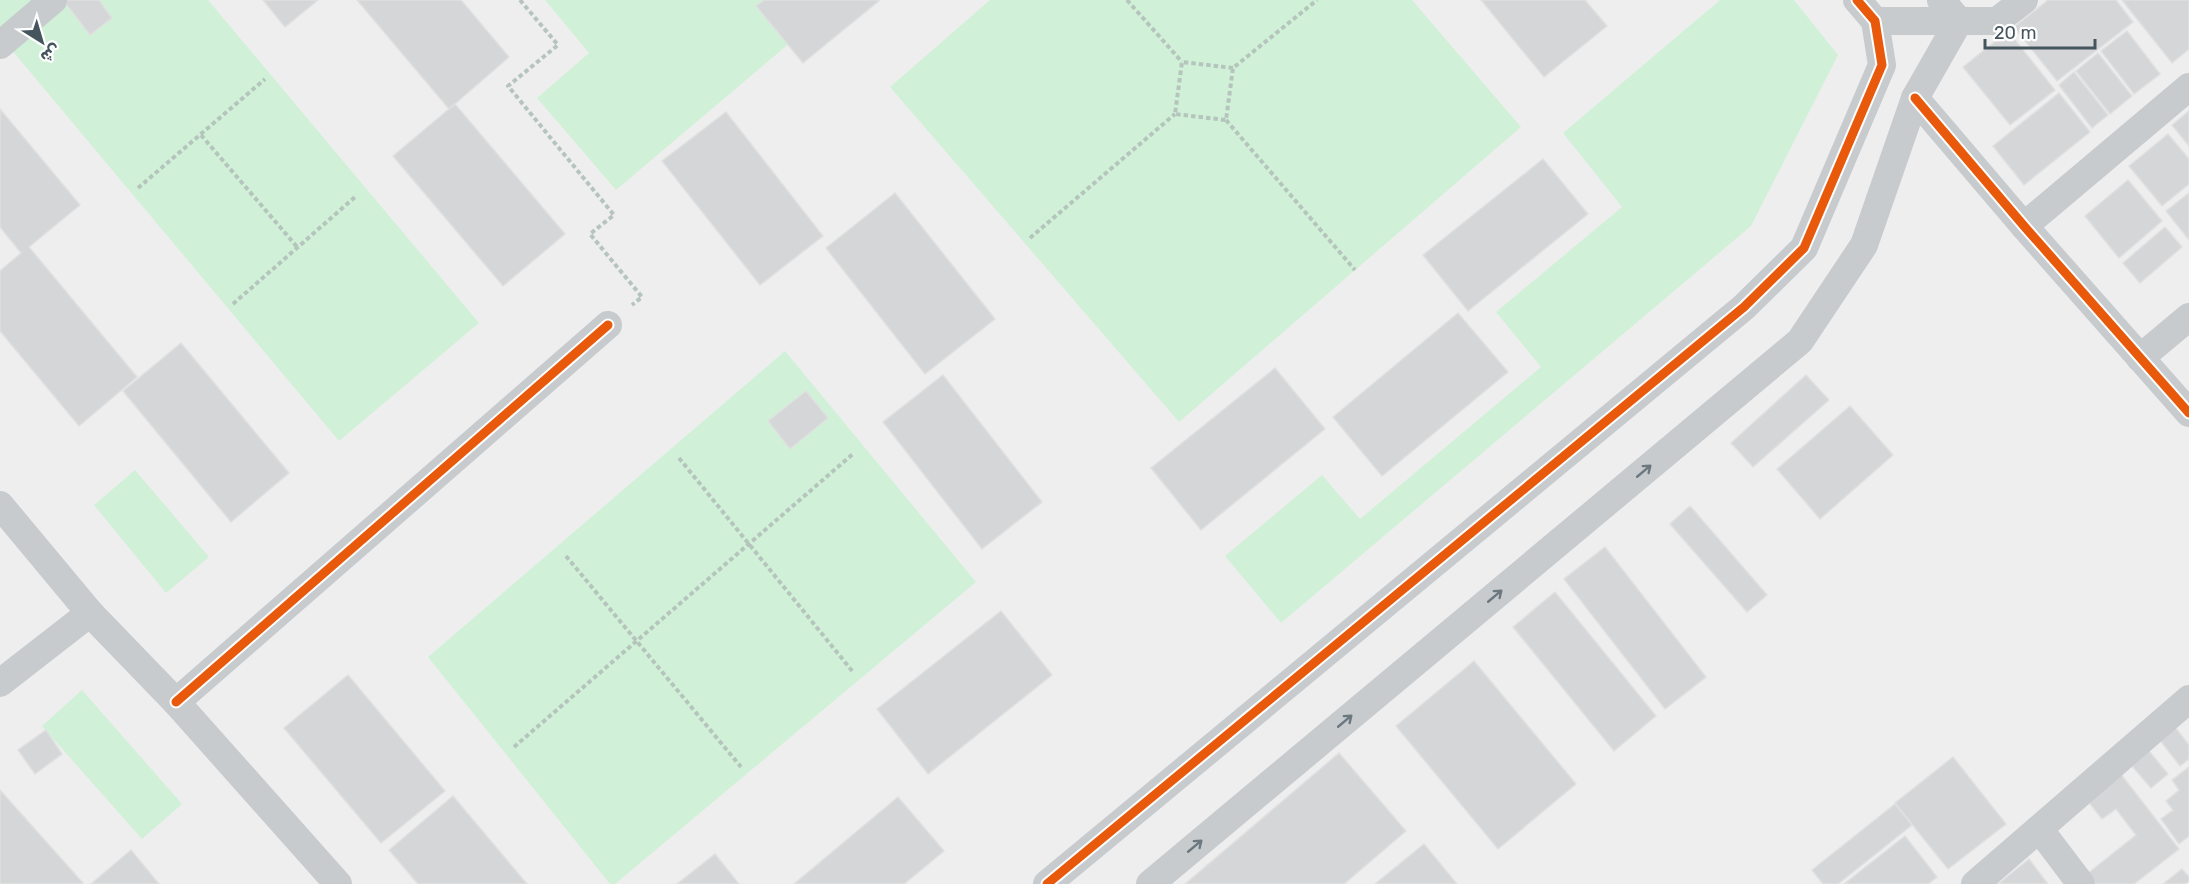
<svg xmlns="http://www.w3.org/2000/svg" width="2189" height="884" viewBox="0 0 2189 884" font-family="Rubik,'Noto Sans Arabic',sans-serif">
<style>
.green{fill:#d0f1d7}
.building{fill:#d5d6d7;stroke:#e0e0e1;stroke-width:1.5}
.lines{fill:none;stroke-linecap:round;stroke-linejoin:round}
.path{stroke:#b5c4bd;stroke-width:4;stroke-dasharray:4.5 3;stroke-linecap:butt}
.minor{stroke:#c7cbce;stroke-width:28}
.cycleway-casing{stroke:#fff;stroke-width:13}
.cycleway{stroke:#e8590c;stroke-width:9}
.oneway{stroke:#6b787f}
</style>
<rect width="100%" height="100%" fill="#efeeee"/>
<g class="green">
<polygon points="0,0 208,0 479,323 339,441 0,36"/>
<polygon points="545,0 767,0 798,36 616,190 537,98 589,53"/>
<polygon points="990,0 1412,0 1521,127 1179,422 890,87"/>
<polygon points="1720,0 1794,0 1838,55 1751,226 1281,623 1225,556 1322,475 1360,519 1541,367 1496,312 1622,207 1563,133"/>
<polygon points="785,351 976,582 615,884 610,884 428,657"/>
<polygon points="135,470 209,557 166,593 94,505"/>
<polygon points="82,690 182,804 142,839 42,726"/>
</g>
<g class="building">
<polygon points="63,0 99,0 112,18 90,35"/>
<polygon points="263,0 318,0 285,27"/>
<polygon points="357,0 461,0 509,57 449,109"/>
<polygon points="764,0 880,0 803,63 756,6"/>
<polygon points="1481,0 1585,0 1607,26 1544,77"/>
<polygon points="2048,0 2116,0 2133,22 2057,81 2014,27"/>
<polygon points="2122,0 2189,0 2189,49 2172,63"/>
<polygon points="2008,31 2055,90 2010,125 1963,67"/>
<polygon points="2127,31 2160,74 2134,94 2101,51"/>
<polygon points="2098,53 2132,96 2110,114 2076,71"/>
<polygon points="2074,72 2108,115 2092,128 2059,85"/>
<polygon points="2059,93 2090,132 2024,185 1993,146"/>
<polygon points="455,104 565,234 503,286 393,156"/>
<polygon points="0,109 80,205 29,247 137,377 79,426 0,331 0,271 21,253 0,227"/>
<polygon points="2189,111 2189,146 2172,125"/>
<polygon points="726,112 823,236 760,285 662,161"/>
<polygon points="2168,134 2189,159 2189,184 2162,206 2129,166"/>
<polygon points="1543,159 1588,214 1468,311 1423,255"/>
<polygon points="2128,180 2162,221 2119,258 2085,216"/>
<polygon points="895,193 995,319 925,374 826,248"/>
<polygon points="2189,193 2189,240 2166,211"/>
<polygon points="2165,227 2182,247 2140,283 2123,263"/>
<polygon points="1458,313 1508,372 1382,476 1333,417"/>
<polygon points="181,343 289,473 231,522 123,391"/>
<polygon points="1275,368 1325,429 1201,530 1151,468"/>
<polygon points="943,375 1042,502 982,549 883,422"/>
<polygon points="1806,375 1829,400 1753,467 1731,443"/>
<polygon points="806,391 828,418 790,449 768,421"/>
<polygon points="1850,406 1893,455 1820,519 1777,469"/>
<polygon points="1690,506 1767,595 1747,612 1670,524"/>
<polygon points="1605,547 1706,677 1665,709 1564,579"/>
<polygon points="1555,592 1656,716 1614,751 1513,627"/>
<polygon points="1001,611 1052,675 928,774 877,709"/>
<polygon points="1474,661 1576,784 1498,849 1396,726"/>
<polygon points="348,675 445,791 381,843 284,728"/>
<polygon points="2175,727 2189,745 2189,759 2180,766 2159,739"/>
<polygon points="46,730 62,754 35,774 18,750"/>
<polygon points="2149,751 2168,774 2151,788 2132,766"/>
<polygon points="1339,753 1406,831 1344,884 1185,884"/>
<polygon points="1953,757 2006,824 1948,869 1895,803"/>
<polygon points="2189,767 2189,836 2179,844 2161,819 2173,810 2166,801 2179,790 2172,780"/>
<polygon points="2120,773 2179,849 2134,884 2095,884 2087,874 2136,835 2116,809 2102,819 2086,799"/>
<polygon points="0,790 83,883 82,884 0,884"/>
<polygon points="453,796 527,884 418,884 389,850"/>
<polygon points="898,797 944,851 904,884 794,884"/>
<polygon points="1895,804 1912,825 1838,884 1823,884 1812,870"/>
<polygon points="1905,836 1937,877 1928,884 1844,884"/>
<polygon points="1424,844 1457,884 1375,884"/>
<polygon points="131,850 159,884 91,884"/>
<polygon points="715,854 739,884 677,884"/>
<polygon points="2029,859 2048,884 1998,884"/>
<polygon points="2182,869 2189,877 2189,881 2185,884 2163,884"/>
</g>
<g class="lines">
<g class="path">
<polyline points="520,0 558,45 508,86 614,215 590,234 642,297 632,305"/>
<polyline points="1127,0 1182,62"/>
<polyline points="1233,68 1182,62 1175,114 1226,120 1233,68 1317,0"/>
<polyline points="1226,120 1355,270"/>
<polyline points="201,135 298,248"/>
<polyline points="138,188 265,79"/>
<polyline points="1030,238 1175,114"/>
<polyline points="233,304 355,197"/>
<polyline points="679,458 853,672"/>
<polyline points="566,556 741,767"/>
<polyline points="514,747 854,453"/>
</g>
<g class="minor">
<polyline points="1875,21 1997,21 2024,0"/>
<polyline points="0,45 53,0"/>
<polyline points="1915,98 2024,226 2189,413"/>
<polyline points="2024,226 2189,87"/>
<polyline points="2140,358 2189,317"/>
<polyline points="0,505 90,613 176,702 338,884"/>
<polyline points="0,683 90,613"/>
<polyline points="176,702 608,325"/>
<polyline points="2040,830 2081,884"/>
<polyline points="1047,884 1744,307 1804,248 1882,65 1875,21 1857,0"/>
<polyline points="1150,884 1800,341 1864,245 1915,98 1959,21 1941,0"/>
<polyline points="1975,884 2189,699"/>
</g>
<g class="cycleway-casing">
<g id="cycleway">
<polyline points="1915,98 2024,226 2189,413"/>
<polyline points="176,702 608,325"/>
<polyline points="1047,884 1744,307 1804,248 1882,65 1875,21 1857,0"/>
</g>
</g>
<use href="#cycleway" class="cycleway"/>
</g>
<defs><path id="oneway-shaft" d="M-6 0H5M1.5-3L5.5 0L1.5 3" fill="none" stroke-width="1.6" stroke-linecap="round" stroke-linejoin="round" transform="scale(1.5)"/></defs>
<g class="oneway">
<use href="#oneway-shaft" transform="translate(1644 471) rotate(-40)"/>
<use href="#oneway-shaft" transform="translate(1495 596) rotate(-40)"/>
<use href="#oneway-shaft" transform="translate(1345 721) rotate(-40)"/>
<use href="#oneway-shaft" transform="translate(1195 846) rotate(-40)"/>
</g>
<g transform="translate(42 42) rotate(143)" stroke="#ffffff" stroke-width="4.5" paint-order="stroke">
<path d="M0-4.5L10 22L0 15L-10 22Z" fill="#44555d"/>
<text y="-9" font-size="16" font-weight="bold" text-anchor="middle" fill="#44555d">ش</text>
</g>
<path d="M1985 39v9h110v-9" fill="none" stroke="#44555d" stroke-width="3"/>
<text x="1994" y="39" font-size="18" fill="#44555d" stroke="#ffffff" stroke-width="4.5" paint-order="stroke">20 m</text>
</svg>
